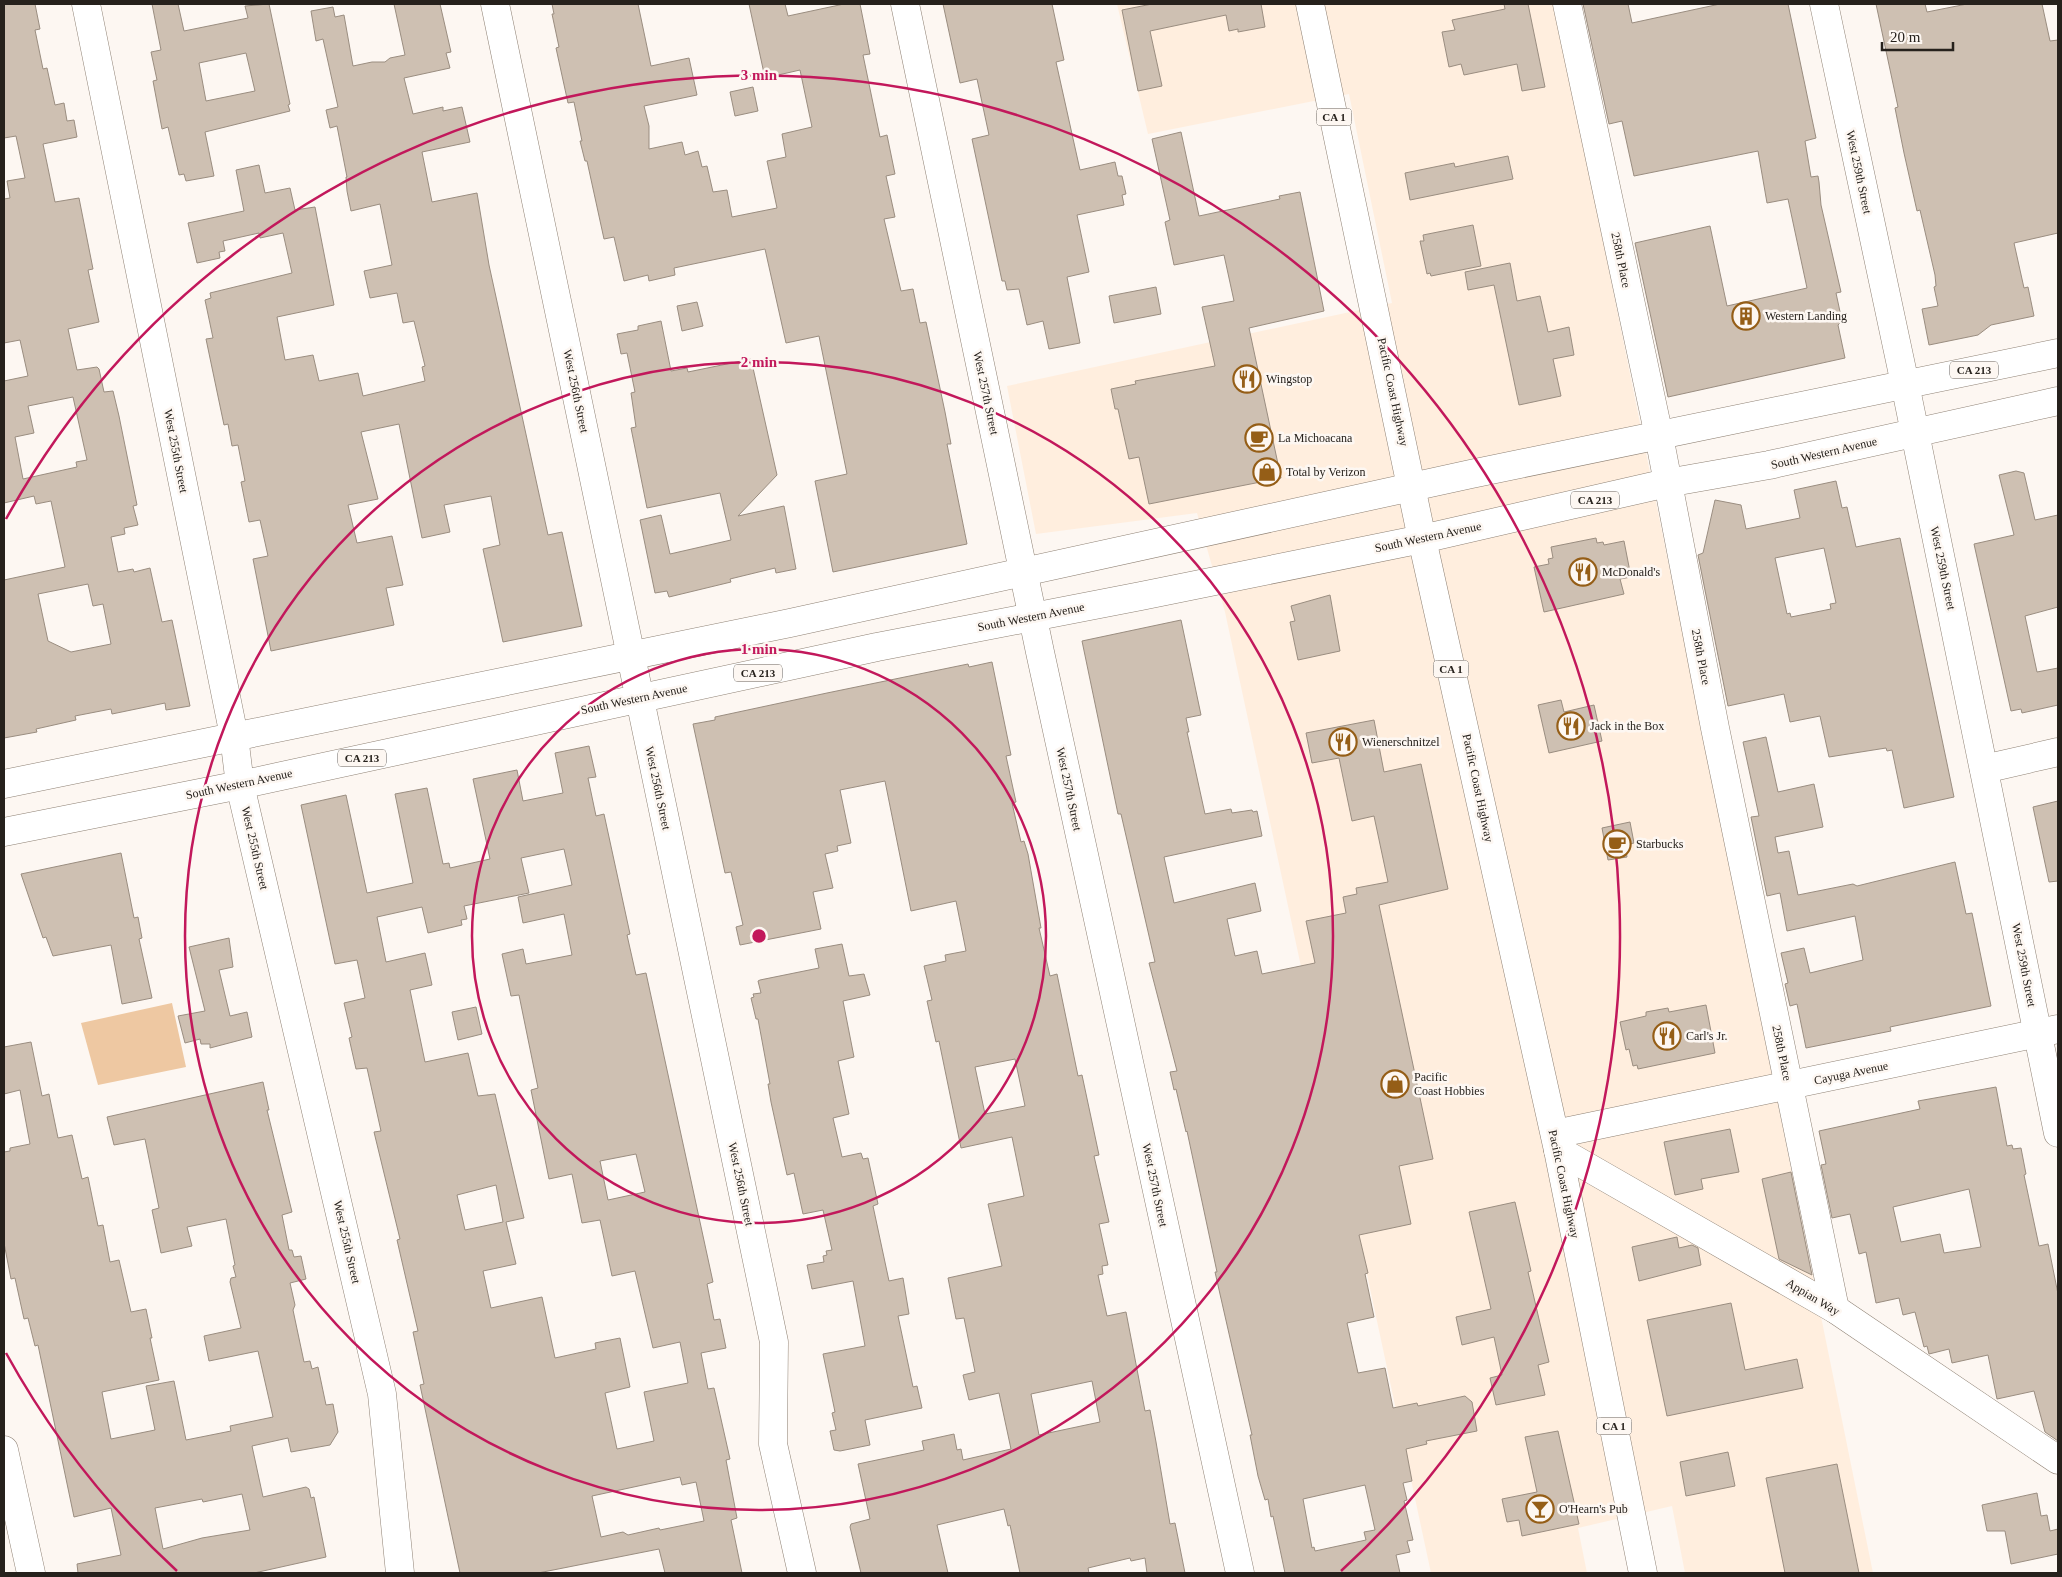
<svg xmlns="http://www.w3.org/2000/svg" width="2062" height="1577" viewBox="0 0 2062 1577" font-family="'Times New Roman',serif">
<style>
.built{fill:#ffeede}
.grass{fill:#eec8a2}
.building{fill:#cec0b2;stroke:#9a8d80;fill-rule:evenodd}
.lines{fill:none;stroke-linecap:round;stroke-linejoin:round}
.street-casing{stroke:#8f8275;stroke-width:29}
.primary-casing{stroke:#8f8275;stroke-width:29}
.highway-casing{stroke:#8f8275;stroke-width:29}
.street{stroke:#fff;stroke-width:28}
.primary{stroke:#fff;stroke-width:28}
.highway{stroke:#fff;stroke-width:28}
.ring{fill:none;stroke:#c2185b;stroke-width:2.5}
.labels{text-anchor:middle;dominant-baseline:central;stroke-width:5;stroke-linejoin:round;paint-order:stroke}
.shield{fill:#fdf7f2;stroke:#66615c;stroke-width:1}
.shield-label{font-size:11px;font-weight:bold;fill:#26211c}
.street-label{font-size:12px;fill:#26211c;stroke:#fdf7f2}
.poi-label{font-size:12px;fill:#26211c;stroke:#fdf7f2;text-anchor:start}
.centre{fill:#c2185b;stroke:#fdf7f2;stroke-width:2.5}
.ring-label{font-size:15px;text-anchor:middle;font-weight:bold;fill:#c2185b;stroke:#fdf7f2;stroke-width:5;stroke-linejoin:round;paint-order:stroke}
</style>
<rect width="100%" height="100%" fill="#fdf7f2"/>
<polygon class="built" points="1117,4 1555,4 1873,1573 1685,1573 1672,1506 1578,1528 1587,1573 1431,1573 1225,612 1197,513 1036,534 1007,386 1392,303 1349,94 1148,134"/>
<polygon class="grass" points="172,1003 186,1067 98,1085 81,1023"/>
<g class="building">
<path d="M4,4H35L40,29L35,30L43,69L47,68L55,105L64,103L67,121L74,120L77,137L43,144L55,202L79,198L93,269L88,270L99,322L68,329L77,370L97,367L99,369L104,392L113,391L119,416L137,505L133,506L138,525L124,528L125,534L111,537L118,572L133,569L134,572L150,568L162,622L172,620L190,706L166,710L165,703L112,714L111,709L75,716L76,720L36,729L37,732L4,738V580L65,567L51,501L36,504L34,496L4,503V381L28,376L20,340L4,343V199L10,198L7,181L25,178L16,136L4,138ZM73,397L87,460L76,462L77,467L23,479L15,437L34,433L28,406ZM88,584L93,606L103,604L111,644L71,652L48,641L38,594Z"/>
<path d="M152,4H178L184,31L248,18L245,6L269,4L290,104L288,105L290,111L205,132L214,176L186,181L184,174L179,175L168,127L162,129L153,81L157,80L151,52L161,50ZM246,53L255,91L206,101L199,63Z"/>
<polygon points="394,4 440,4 451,52 446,53 450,68 404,78 413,114 443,107 443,111 462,107 470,142 422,152 432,202 477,193 489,265 548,535 562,532 582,626 503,642 483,549 500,545 491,496 444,505 450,532 422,538 399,424 361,432 378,499 348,505 357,543 392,536 403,585 386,588 394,625 271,651 253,559 268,556 260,520 249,522 241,482 245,481 238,445 232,446 228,424 224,425 206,339 213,338 205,300 211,298 210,293 292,273 283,233 260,238 259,233 223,241 225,251 219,252 220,258 197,263 188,223 244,211 236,170 259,165 265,193 290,188 295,210 315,207 334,305 277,317 285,360 313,355 319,381 358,373 363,396 425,381 422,367 425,366 414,321 403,323 397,293 370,298 364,271 392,265 380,204 351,211 347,191 346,177 347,177 337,126 330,128 326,110 338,107 323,39 316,41 311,11 333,7 335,17 344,15 353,66 372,62 385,62 390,58 405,55"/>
<polygon points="552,4 638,4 651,66 689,58 697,95 644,106 649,126 649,149 682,142 685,155 698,151 702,167 707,166 713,192 727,190 732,217 777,208 767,161 786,157 782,134 812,127 800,70 765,78 749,4 785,4 788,16 844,4 860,4 870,54 863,55 880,137 887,135 895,174 886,176 895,217 884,219 901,291 913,289 920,323 926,322 945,412 951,444 947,444 967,544 833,572 815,481 847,474 819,336 786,343 765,249 674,268 675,275 649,281 648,275 624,281 614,237 604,239 587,161 585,161 580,141 582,141 574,102 568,103 556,48 559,47 552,14 554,14"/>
<polygon points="943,4 1052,4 1064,60 1056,62 1080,170 1115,162 1118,176 1122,176 1126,194 1122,195 1124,205 1077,215 1089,272 1067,277 1080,343 1049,349 1043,321 1027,325 1019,289 1007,290 1005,281 1002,281 972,139 989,135 977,79 960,83"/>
<polygon points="1152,4 1261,4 1265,27 1238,32 1238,29 1229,31 1226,15 1150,31 1162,86 1138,91 1122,10"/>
<polygon points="1504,4 1528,4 1545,87 1522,91 1517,64 1464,75 1461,64 1449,67 1442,32 1455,30 1452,20 1505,9"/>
<polygon points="1583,4 1628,4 1632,23 1720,4 1788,4 1816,138 1805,141 1811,177 1818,176 1819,182 1821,205 1841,292 1836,293 1842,321 1838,325 1845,358 1668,397 1635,243 1710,226 1727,306 1807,288 1788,199 1767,203 1758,151 1634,176 1622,121 1609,124"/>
<polygon points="1876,4 1925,4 1927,12 1967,4 2042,4 2050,41 2058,40 2058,233 2014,243 2024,288 2028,287 2034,316 1991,325 1978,335 1929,345 1922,309 1938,306 1934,287 1936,286 1935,275 1920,210 1917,211 1904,153 1895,108 1898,107"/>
<polygon points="753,87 758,111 735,116 730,92"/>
<polygon points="1181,132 1199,216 1280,199 1279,196 1300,192 1324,311 1249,328 1281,478 1149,504 1139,457 1129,459 1118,409 1115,409 1111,389 1136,384 1135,381 1215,366 1202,307 1234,301 1224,255 1174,265 1165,222 1170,220 1152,139"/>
<polygon points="1508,156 1513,179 1410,200 1405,173 1454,163 1455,167"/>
<polygon points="1473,225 1481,266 1431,276 1430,273 1427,274 1420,241 1424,241 1423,235"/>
<polygon points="1510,263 1517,301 1540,296 1548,332 1569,327 1574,355 1553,359 1561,396 1519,405 1494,285 1468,290 1465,272"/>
<polygon points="1156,287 1161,314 1114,323 1109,296"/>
<polygon points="697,302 703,326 682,331 677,306"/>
<polygon points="661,321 671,371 687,368 688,372 751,359 777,475 738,516 784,506 796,569 776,573 775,568 730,579 731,582 669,597 667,591 655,593 640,520 661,515 670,554 731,540 720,493 647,508 631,428 636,427 631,393 635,392 627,353 621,354 617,334 638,330 638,326"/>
<polygon points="2016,471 2024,473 2035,520 2058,515 2058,607 2025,616 2037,672 2058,668 2058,705 2022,713 2021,709 2011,711 1974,544 2014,535 1999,475"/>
<path d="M1836,481L1842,508L1847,507L1856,547L1900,538L1954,797L1904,808L1892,750L1887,751L1886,748L1829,757L1820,716L1790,722L1784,694L1728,706L1698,555L1703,553L1715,500L1741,505L1746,529L1800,518L1794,490ZM1824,548L1836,603L1830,604L1831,609L1791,617L1790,613L1787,614L1775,558Z"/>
<polygon points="1596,538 1597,543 1603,542 1604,545 1624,541 1631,577 1620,579 1624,594 1544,612 1534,567 1549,564 1548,559 1553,558 1551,547"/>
<polygon points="1330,595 1340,651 1298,660 1290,622 1295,621 1291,606"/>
<path d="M1181,620L1201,715L1186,718L1189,732H1187L1205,814L1231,809L1232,813L1252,810L1253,812L1257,811L1262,836L1164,857L1174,903L1255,883L1261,911L1227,919L1235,956L1257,951L1262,974L1315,963L1306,921L1346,913L1343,897L1357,894L1356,888L1388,882L1374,816L1352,821L1339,758L1312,763L1306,733L1374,720L1384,772L1421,764L1448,889L1379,905L1433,1159L1399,1166L1411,1224L1359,1235L1368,1273L1365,1274L1374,1317L1347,1323L1358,1373L1385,1368L1393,1408L1417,1403L1418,1406L1465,1396L1472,1402L1477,1431L1426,1441L1427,1444L1406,1449L1412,1481L1403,1483L1407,1500L1404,1501L1413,1540L1407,1541L1410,1552L1396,1555L1400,1573H1285L1273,1516L1271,1517L1268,1499L1265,1500L1258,1476L1250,1435H1252L1215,1272H1217L1187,1131L1186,1132L1176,1089L1174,1090L1170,1072L1177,1071L1149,963L1155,962L1121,814H1118L1082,641ZM1365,1485L1375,1530L1364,1532L1366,1540L1315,1551L1314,1547L1312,1548L1303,1499Z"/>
<path d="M992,662L1011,755L1006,756L1016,802L1012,803L1021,842L1024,841L1028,854L1041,928H1039L1050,976L1057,974L1078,1076L1082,1075L1099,1155L1094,1156L1109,1222L1099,1224L1108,1265L1102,1266L1103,1274L1098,1275L1107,1316L1126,1312L1145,1411L1150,1410L1156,1442L1170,1524L1175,1523L1185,1573H1147L1145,1558L1131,1561L1130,1558L1088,1568L1089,1573H1020L1010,1525L1008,1526L1004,1509L937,1525L948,1573H861L850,1527L851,1524L870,1519L858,1464L924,1450L922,1441L954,1434L957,1450L961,1449L963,1460L1011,1449L999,1393L969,1400L963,1375L975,1372L964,1318L956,1319L948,1278L1002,1266L988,1204L1024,1196L1012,1137L961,1148L939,1041L936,1042L927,1001L932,1000L924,966L946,961L945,955L966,951L956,901L911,911L885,781L840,790L851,843L837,846L838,851L825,854L833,888L813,892L821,929L740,945L736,927L743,925L731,872L725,873L693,724L715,720V717L827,693L968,664L969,667ZM1015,1059L1025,1106L985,1114L975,1067ZM1092,1381L1100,1422L1039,1435L1031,1394Z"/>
<polygon points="1561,700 1564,712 1594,705 1602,741 1549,753 1538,705"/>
<polygon points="1766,737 1778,792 1814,784 1822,822 1823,827 1775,837 1778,853 1789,851 1798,895 1853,884 1857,886 1955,862 1966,914 1972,913 1991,1006 1890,1027 1891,1031 1806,1048 1797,1004 1790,1006 1785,984 1788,983 1781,953 1804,948 1810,973 1863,960 1855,916 1787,931 1780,893 1767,896 1751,817 1759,816 1743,742"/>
<path d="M589,746L596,777L588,778L596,816L604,814L630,934L627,935L636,975L646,973L713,1282L707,1284L714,1320L720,1319L726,1348L701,1353L708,1389L714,1388L730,1459L726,1460L737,1518L731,1520L742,1573H665L659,1549L538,1573H460L420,1385L424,1384L413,1332L418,1331L397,1240L400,1239L374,1132L381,1131L367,1068L356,1069L349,1038L352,1037L344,1003L365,998L357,960L335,964L301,805L346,795L367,893L413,883L395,794L427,788L443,864L449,863L450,868L490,859L473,779L517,770L523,801L563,793L555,753ZM564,849L572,885L518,897L523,923L564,914L572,955L526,964L523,949L502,954L511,996L519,995L538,1088L531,1090L549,1179L572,1174L582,1223L600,1220L612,1276L635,1271L653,1348L680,1342L688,1383L644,1392L654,1441L617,1449L605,1393L630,1387L620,1338L595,1343L596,1349L555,1358L542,1297L491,1308L483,1271L516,1264L506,1222L524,1218L495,1094L478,1096L468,1053L425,1062L410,990L432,985L425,953L386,962L377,917L422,907L428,933L462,925L461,920L467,919L464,906L529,893L521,858ZM636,1154L645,1192L608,1200L600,1161ZM496,1185L503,1222L465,1230L457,1195ZM680,1477L682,1485L696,1482L704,1521L660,1530L659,1528L628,1535L623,1532L601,1537L592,1496Z"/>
<polygon points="2058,801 2058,881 2049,882 2033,807"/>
<polygon points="1630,822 1634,843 1625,845 1627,857 1608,860 1602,828"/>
<polygon points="121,853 134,918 138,917 142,938 139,939 152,998 122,1004 111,945 53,956 46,937 43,938 21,874"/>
<polygon points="229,938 233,967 219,970 230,1016 247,1012 252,1037 210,1048 210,1044 201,1044 200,1039 185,1043 178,1016 205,1011 189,947"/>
<polygon points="842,944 849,976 864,974 870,995 843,1001 854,1057 838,1061 849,1114 833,1118 842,1157 861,1153 863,1159 868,1158 878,1204 873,1206 889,1281 903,1278 909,1314 898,1316 913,1387 917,1386 922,1408 865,1420 870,1445 840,1451 834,1450 830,1431 836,1430 832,1413 835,1412 823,1354 865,1346 853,1281 812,1289 807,1265 824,1262 823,1256 827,1255 826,1251 832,1250 823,1210 803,1214 794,1173 787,1175 771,1102 768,1084 770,1084 758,1019 756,1019 751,998 754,997 753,994 761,993 758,981 760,980 819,968 815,949"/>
<polygon points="1706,1005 1715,1053 1638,1069 1637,1065 1633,1066 1629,1049 1626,1050 1620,1022 1646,1016 1646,1012 1668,1008 1669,1012"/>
<polygon points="476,1007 482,1034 458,1040 452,1012"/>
<path d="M31,1042L42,1096L49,1094L58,1138L72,1135L82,1179L88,1177L98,1226L103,1225L110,1262L119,1260L131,1312L146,1309L152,1338H150L159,1380L102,1392L111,1439L155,1430L146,1386L174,1381L186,1440L231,1431L230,1426L273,1417L258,1351L209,1361L204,1336L241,1328L230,1282L231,1278L236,1277L233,1266L235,1265L226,1219L187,1227L192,1246L161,1253L152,1210L159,1208L145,1139L114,1145L107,1117L263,1082L269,1110H267L292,1212L282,1215L289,1250H292L294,1257L301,1256L306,1279L290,1283L295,1305L293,1310L304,1362L310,1361L312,1369L318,1367L326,1405L333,1404L338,1432L330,1445L291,1452L288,1438L252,1446L263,1497L306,1487L309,1489L311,1498L314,1497L326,1557L254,1573H78L77,1564L121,1555L111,1508L74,1517L38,1345L35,1346L28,1318L24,1319L15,1278L11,1279L4,1243V1152L10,1151V1148L30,1144L20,1090L4,1094V1047ZM242,1494L250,1530L202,1538L163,1549L155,1508L202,1499L203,1502Z"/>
<path d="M1996,1087L2007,1146L2012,1145L2013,1149L2021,1148L2026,1174L2024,1175L2039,1246L2048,1244L2058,1294V1441L2045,1432L2034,1391L1997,1399L1988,1355L1952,1363L1949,1349L1929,1354L1927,1346L1924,1347L1915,1312L1903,1315L1899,1298L1876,1303L1866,1252L1859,1254L1850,1214L1832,1218L1821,1165L1826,1164L1819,1131L1920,1109L1918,1101ZM1969,1189L1981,1247L1944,1253L1940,1234L1901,1242L1893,1207Z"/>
<polygon points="1730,1129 1739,1172 1701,1179 1703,1189 1675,1195 1664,1142"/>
<polygon points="1791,1172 1812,1275 1779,1259 1762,1179"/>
<polygon points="1515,1202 1531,1271 1528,1272 1549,1362 1538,1365 1545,1395 1496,1405 1490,1378 1502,1375 1494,1337 1462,1345 1456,1317 1491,1309 1469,1212"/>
<polygon points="1677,1237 1679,1248 1692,1245 1698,1248 1701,1265 1639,1281 1632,1247"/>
<polygon points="1731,1303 1745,1370 1797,1359 1803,1388 1667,1416 1647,1320"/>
<polygon points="1558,1431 1579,1524 1522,1536 1519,1520 1507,1522 1502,1499 1537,1492 1525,1437"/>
<polygon points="1728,1452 1735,1486 1686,1496 1680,1462"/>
<polygon points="1837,1464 1859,1573 1785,1573 1766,1478"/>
<polygon points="2037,1493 2041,1516 2047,1515 2050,1531 2058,1529 2058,1554 2011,1564 2005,1531 1987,1531 1982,1505"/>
</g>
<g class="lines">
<g class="street-casing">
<g id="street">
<polyline points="86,4 234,736 240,785 382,1394 400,1573"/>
<polyline points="495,4 774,1342 773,1444 802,1573"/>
<polyline points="905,4 1040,652 1240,1573"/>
<polyline points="1567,4 1659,436 1715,728 1835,1309"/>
<polyline points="1824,4 1905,384 2058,1133"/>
<polyline points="1984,769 2058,752"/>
<polyline points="1555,1134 2058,1029"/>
<polyline points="1558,1150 1835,1309 2058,1460"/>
<polyline points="4,1450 31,1573"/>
</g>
</g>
<g class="primary-casing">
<g id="primary">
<polyline points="4,784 790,623 1471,474 2058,353"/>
<polyline points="4,832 240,785 877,647 1141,596 1422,539 1667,483 1769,465 2058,401"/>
</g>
</g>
<g class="highway-casing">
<polyline id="highway" points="1310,4 1422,539 1558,1150 1643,1573"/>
</g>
<use href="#street" class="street"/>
<use href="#primary" class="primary"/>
<use href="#highway" class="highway"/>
</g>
<g class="ring">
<circle cx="759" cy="936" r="287"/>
<circle cx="759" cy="936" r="574"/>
<path d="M177 1571A861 861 0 0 1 6 1353M6 519A861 861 0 1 1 1341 1571"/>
</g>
<defs>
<g id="building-ring" transform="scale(1.4375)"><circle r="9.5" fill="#fdf7f2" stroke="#955e17" stroke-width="1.5"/><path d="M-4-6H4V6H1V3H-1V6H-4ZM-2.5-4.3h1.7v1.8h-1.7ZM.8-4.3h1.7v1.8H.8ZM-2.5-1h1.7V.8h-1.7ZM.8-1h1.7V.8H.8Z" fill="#955e17"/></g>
<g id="restaurant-ring" transform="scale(1.4375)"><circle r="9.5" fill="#fdf7f2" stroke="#955e17" stroke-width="1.5"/><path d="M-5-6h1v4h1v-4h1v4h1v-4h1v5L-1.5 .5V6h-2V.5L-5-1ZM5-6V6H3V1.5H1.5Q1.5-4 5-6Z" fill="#955e17"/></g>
<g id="cafe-ring" transform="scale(1.4375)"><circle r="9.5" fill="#fdf7f2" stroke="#955e17" stroke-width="1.5"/><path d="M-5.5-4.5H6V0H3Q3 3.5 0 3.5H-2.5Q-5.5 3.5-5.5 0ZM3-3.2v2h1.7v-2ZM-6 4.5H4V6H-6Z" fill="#955e17"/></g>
<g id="shop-ring" transform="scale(1.4375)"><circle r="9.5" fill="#fdf7f2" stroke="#955e17" stroke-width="1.5"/><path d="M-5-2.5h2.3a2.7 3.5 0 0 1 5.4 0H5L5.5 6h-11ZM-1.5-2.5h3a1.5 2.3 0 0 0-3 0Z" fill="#955e17"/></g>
<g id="bar-ring" transform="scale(1.4375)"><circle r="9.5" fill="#fdf7f2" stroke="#955e17" stroke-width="1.5"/><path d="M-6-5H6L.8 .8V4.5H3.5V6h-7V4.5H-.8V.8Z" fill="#955e17"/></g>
</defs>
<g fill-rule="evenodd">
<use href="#building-ring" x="1746" y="316"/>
<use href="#restaurant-ring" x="1247" y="379"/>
<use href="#cafe-ring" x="1259" y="438"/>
<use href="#shop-ring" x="1267" y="472"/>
<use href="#restaurant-ring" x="1583" y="572"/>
<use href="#restaurant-ring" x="1571" y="726"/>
<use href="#restaurant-ring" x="1343" y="742"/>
<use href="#cafe-ring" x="1617" y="844"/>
<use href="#restaurant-ring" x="1667" y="1036"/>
<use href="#shop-ring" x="1395" y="1084"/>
<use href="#bar-ring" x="1540" y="1509"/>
</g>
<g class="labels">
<g class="shield">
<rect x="1316.5" y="108.5" width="35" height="17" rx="4"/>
<rect x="1950" y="361.5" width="48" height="17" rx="4"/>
<rect x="1571" y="491.5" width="48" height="17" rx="4"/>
<rect x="1433.5" y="660.5" width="35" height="17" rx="4"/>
<rect x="734" y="664.5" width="48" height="17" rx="4"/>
<rect x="338" y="749.5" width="48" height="17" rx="4"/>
<rect x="1596.5" y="1417.5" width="35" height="17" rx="4"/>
</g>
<g class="shield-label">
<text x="1334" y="117">CA 1</text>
<text x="1974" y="370">CA 213</text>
<text x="1595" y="500">CA 213</text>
<text x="1451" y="669">CA 1</text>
<text x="758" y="673">CA 213</text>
<text x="362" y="758">CA 213</text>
<text x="1614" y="1426">CA 1</text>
</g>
<g class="street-label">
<text transform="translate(1859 172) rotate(78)">West 259th Street</text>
<text transform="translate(1621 260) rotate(78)">258th Place</text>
<text transform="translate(576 391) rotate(78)">West 256th Street</text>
<text transform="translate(1393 392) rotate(78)">Pacific Coast Highway</text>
<text transform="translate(986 393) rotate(78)">West 257th Street</text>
<text transform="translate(176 451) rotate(79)">West 255th Street</text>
<text transform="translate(1824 453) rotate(-13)">South Western Avenue</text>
<text transform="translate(1428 537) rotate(-12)">South Western Avenue</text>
<text transform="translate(1943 568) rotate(78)">West 259th Street</text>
<text transform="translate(1031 617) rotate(-11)">South Western Avenue</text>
<text transform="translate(1701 657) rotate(79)">258th Place</text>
<text transform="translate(634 699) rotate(-12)">South Western Avenue</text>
<text transform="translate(239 784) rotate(-12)">South Western Avenue</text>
<text transform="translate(658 788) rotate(78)">West 256th Street</text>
<text transform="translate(1478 788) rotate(78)">Pacific Coast Highway</text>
<text transform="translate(1069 789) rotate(78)">West 257th Street</text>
<text transform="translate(255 848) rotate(77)">West 255th Street</text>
<text transform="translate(2024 965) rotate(79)">West 259th Street</text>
<text transform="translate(1782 1053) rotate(78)">258th Place</text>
<text transform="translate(1851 1073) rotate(-12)">Cayuga Avenue</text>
<text transform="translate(741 1184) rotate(78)">West 256th Street</text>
<text transform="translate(1564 1184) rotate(78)">Pacific Coast Highway</text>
<text transform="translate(1155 1185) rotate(78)">West 257th Street</text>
<text transform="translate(347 1242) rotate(77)">West 255th Street</text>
<text transform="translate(1813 1297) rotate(31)">Appian Way</text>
</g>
<g class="poi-label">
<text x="1765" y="316">Western Landing</text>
<text x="1266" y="379">Wingstop</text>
<text x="1278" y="438">La Michoacana</text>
<text x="1286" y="472">Total by Verizon</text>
<text x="1602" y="572">McDonald's</text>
<text x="1590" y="726">Jack in the Box</text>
<text x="1362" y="742">Wienerschnitzel</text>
<text x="1636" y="844">Starbucks</text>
<text x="1686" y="1036">Carl's Jr.</text>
<text x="1414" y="1077">Pacific<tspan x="1414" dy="14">Coast Hobbies</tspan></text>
<text x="1559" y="1509">O'Hearn's Pub</text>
</g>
</g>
<circle cx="759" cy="936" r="8" class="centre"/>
<g class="ring-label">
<text x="759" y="80">3 min</text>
<text x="759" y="367">2 min</text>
<text x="759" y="654">1 min</text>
</g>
<rect width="2062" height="1577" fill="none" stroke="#26211c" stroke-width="10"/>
<path d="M1882 42v8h71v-8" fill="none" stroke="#26211c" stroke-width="2.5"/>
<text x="1890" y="42" font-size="15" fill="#26211c" stroke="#fdf7f2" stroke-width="4" paint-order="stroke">20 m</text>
</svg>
